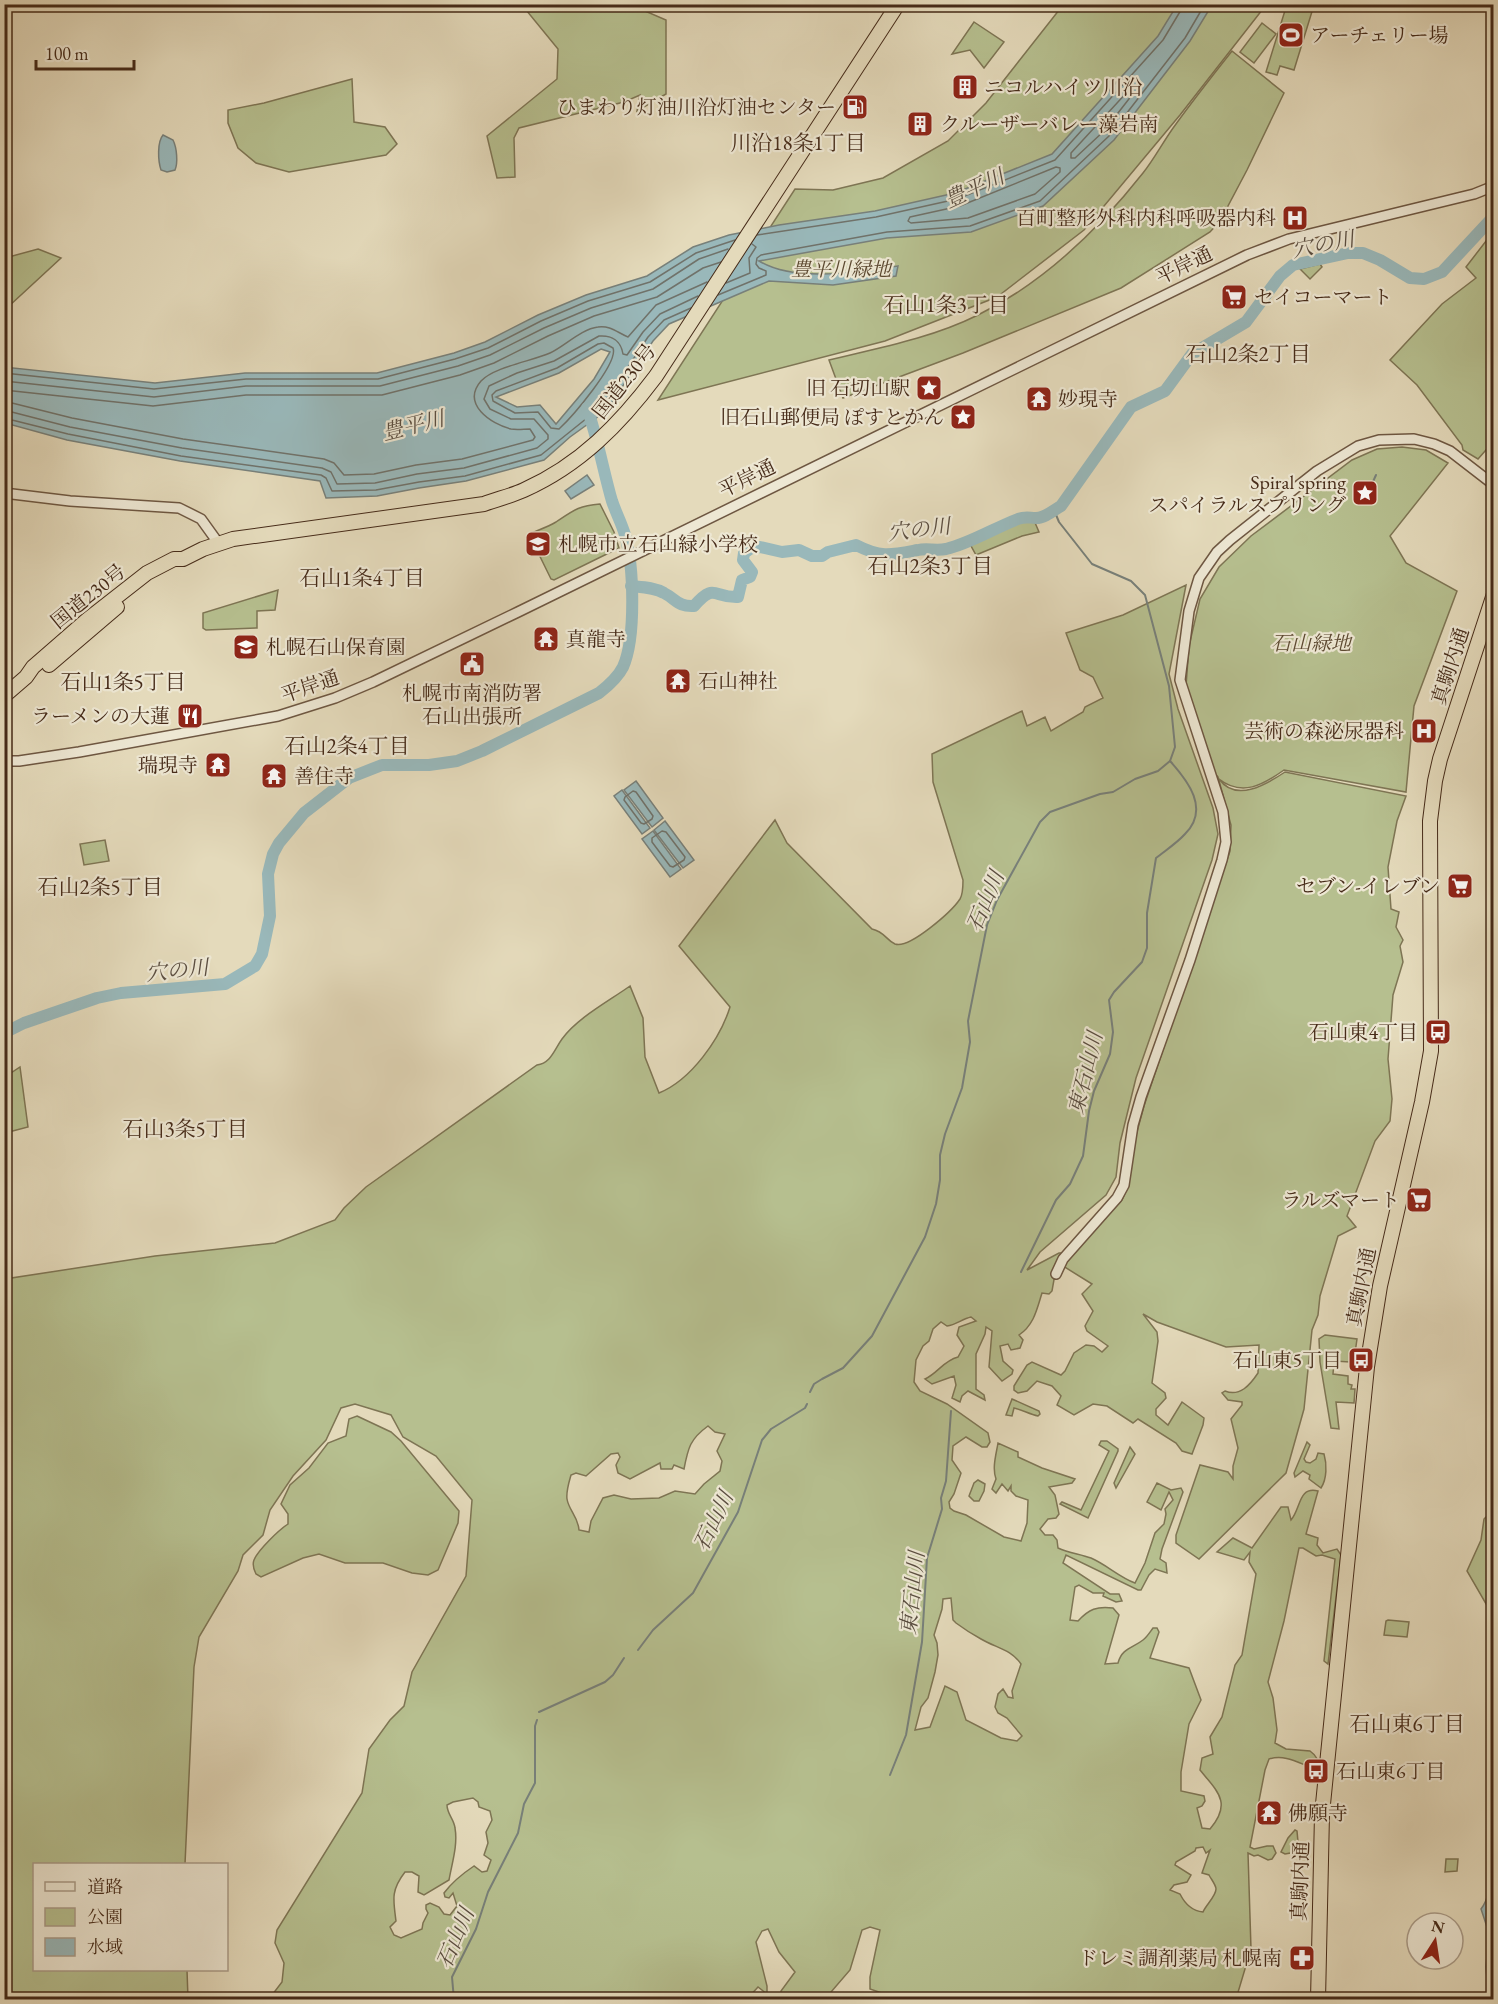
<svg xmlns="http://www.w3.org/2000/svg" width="1498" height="2004" viewBox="0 0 1498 2004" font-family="'EB Garamond','Noto Serif JP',serif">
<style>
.green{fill:#b6bf8f;stroke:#7e7554;stroke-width:1.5;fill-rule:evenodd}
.water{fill:#99b8ba;stroke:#78807a;stroke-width:1.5;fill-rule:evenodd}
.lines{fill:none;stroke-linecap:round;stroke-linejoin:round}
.shore{stroke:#70726a;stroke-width:1.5}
.stream{stroke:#78807a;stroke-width:2}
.river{stroke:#99b8ba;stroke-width:12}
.minor-casing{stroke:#6e5742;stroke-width:12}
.highway-casing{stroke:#462b19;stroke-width:16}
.minor{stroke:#ede7d3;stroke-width:9}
.highway{stroke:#e4dabb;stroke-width:14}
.labels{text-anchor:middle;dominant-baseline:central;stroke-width:4.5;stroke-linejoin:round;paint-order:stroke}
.poi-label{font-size:20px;fill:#462b19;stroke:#ede7d3;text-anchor:end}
.street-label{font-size:20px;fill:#462b19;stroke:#ede7d3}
.park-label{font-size:20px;font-style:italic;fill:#5c4931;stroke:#ede7d3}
.neighbourhood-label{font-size:21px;fill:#462b19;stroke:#ede7d3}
.water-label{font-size:21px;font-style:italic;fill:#5b4e41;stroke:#ede7d3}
</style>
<rect width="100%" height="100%" fill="#e4dabb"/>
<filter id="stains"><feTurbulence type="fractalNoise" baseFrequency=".00333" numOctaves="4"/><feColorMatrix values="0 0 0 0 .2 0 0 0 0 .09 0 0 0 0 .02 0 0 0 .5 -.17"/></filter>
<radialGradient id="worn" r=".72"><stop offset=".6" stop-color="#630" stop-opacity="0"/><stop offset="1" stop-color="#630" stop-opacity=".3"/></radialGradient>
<g class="green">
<polygon points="1287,4 1314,5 1294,70 1280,66 1277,75 1266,72"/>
<polygon points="522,5 638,5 638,8 666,20 666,94 637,111 640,95 624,102 519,128 514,138 515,177 497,178 487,136 557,79 558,49"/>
<polygon points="1063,5 1266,5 1180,115 1084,230 997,297 885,341 658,400 795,189 833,190 883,178 948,141 986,103"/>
<polygon points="974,22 1004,42 984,68 970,50 952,54"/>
<polygon points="1262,23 1276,34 1254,63 1240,52"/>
<path d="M1232,51L1284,93L1247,170L1220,221L1210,232L1121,288L963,353L843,398L829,360C879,348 932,338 978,315C1043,283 1098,230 1143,173C1155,158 1164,140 1176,124C1194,99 1213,75 1232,51Z"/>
<polygon points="352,79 354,122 385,127 397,144 386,155 289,172 256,163 238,148 228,123 228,110 264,103"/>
<polygon points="1493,232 1493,442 1478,459 1463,450 1462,445 1417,385 1390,360 1442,304 1476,278 1466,267"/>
<polygon points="38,249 61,258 8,307 9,330 5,334 5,258"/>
<polygon points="1320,264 1322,267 1310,279 1300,269"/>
<path d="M1402,447L1426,450L1448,463L1390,536L1406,563L1457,591L1414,706L1406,792L1284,770C1263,785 1242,797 1219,779C1236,803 1267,784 1285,772L1406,796L1397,821L1388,867L1391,909L1399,912L1396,927L1403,940L1400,946L1403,962L1393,995L1388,1059L1392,1099L1390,1121L1375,1141L1347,1216L1356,1227L1338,1236L1320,1296L1318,1315L1312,1330L1304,1409L1286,1473L1199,1559L1176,1543V1535L1200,1465L1228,1472L1233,1479V1466L1238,1448L1231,1419L1242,1405V1402L1228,1400L1222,1393L1225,1391C1240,1397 1250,1385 1258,1373L1259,1345L1226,1347L1157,1322L1143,1314L1157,1332L1158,1341L1152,1383L1165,1393L1166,1398L1156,1409V1415L1168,1425L1182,1402L1204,1418L1203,1425L1192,1454L1182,1451L1176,1443L1138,1419L1133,1423L1107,1406L1093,1404L1074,1415L1057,1405L1061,1396L1052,1386L1037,1381L1027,1391L1018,1393L1014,1390V1386L1027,1365L1032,1362L1061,1375L1065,1371L1074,1353L1086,1345L1094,1346L1102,1352L1108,1346L1087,1331L1085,1326L1093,1311L1082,1294L1092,1284L1063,1266L1066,1258L1122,1200L1128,1186L1135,1139L1144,1106L1230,851L1231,825L1218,777L1215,774L1186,686L1189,646L1200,599L1219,567L1251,536L1352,460L1377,449Z"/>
<path d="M600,504L614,532L619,548L554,580L551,579L529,534C538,530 548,527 556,522C574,510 578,506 600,504Z"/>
<polygon points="1033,518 1039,532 1022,536 976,555 970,544 1016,522"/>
<path d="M1186,585L1169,674L1178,709L1213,808L1218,834L1212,860L1136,1078L1120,1143L1116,1177L1106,1195L1040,1252L1027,1270L1059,1253H1064L1055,1274L1052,1291L1049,1294L1042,1293C1037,1309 1034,1325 1019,1335L1023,1340L1020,1348L1011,1350L1008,1344L1000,1346L1003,1361L1013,1370L1012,1374L1002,1381L989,1367L992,1331L986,1327L985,1334L976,1354V1389L984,1395L985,1400L968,1391L962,1396L960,1402L952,1398L956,1385L954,1376L932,1384L925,1379C938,1373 943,1361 958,1357L964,1346L957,1335L959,1327L976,1321L971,1317C962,1319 956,1325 947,1326L941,1322L933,1329L929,1341L923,1346L916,1360L914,1382L920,1391L947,1404L988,1433L990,1442L987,1447H982L966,1437L953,1446L952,1460L961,1473L954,1494L949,1502L950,1508L954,1511L966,1515L1004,1537L1021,1541L1027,1523L1028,1500L1016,1496L1011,1491V1486L1008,1491L1002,1484L996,1493L992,1489L996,1479C992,1468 996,1455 998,1443L1018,1452V1457L1042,1468L1075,1479L1072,1483L1049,1487L1055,1495L1059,1514L1056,1518L1048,1519L1040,1529L1045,1535H1053L1057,1540L1058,1548C1069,1553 1080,1554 1091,1558C1107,1565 1119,1577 1135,1583L1145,1563L1155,1533L1164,1524L1166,1514L1165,1509L1173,1500L1169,1492L1161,1510L1147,1502L1157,1483L1171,1490L1181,1488L1183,1492L1162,1549L1160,1559L1166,1563L1167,1573L1155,1569L1149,1575L1141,1590H1138L1066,1555L1063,1563L1110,1594H1119L1122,1601L1116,1602L1103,1596L1104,1593H1093L1079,1585L1075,1587L1070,1620L1078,1621C1089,1609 1097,1606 1113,1608L1119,1615L1105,1664L1118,1663C1122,1648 1133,1648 1143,1640C1147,1637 1150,1632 1153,1628H1157L1159,1632L1150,1658L1189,1668L1201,1700L1189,1724L1181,1772V1791L1204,1796L1205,1801L1202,1806L1197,1808L1202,1828L1210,1829C1232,1803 1218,1792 1200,1770L1202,1758L1213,1754L1210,1737L1222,1717L1235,1665L1242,1655L1256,1574L1249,1562L1250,1552L1244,1560L1217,1552L1233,1538L1252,1548L1281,1507H1288L1291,1520C1301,1509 1298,1486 1318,1491L1306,1534L1318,1538L1317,1545L1323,1553L1337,1549L1341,1555L1328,1664L1324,1661L1335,1559L1322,1555L1316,1556L1303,1548H1299L1284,1621L1268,1682L1273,1698L1277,1730L1275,1743L1286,1749L1310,1751C1317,1756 1320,1762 1318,1771L1315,1773L1308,1764L1305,1765C1293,1760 1282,1755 1269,1759L1265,1770L1250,1847L1254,1849L1267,1846H1273L1276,1853L1272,1859L1268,1860L1258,1855L1254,1856L1248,1853L1251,1949L1236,1999H899L870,1989V1977L880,1930L870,1927L862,1930L850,1970L825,1999H780L781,1991L795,1972L779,1952L768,1929L762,1931L756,1942L767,1986V1994L758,1987L747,1999L713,2000L711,1998L702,2000L269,1999L282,1982L284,1963L275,1943L277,1930L362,1793L369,1749L390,1720L404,1706L412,1672L466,1576L472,1500L436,1456L403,1437L391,1415L355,1404L341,1408L326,1440L293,1476L270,1510L263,1535L243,1555L238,1571L199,1637L194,1667L185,1864H34V1970H187L188,1999L5,2000V1279L155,1256L275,1243L335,1220L344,1208L366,1187L537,1065C551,1063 554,1050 562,1039C577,1018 609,1001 630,986L643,1018L645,1057L659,1093C691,1080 720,1039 730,1007L679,946L775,820L787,843L872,929C885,932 886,940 895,944C910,949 952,911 960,899C963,894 963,886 963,880L933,782L932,754L1022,711L1027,726L1045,717L1051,731L1083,712L1085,707L1103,698L1093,677L1080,670L1066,633L1123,615ZM708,1426L715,1432L725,1434L717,1451L722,1461L720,1471L704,1484L695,1494L675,1491L659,1498L631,1499L614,1495L603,1498L591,1521L589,1532L579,1530C578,1516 569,1511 567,1499C566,1491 569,1482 571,1475L576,1473L586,1476L611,1454L618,1453L620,1457L616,1465L618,1473L630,1479L660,1463L661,1469H672L674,1465L684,1469C688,1448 690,1439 708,1426ZM951,1598L953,1620L956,1623C964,1629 972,1634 981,1639C996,1648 1011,1649 1021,1664L1012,1691L1013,1698L1008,1697L1003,1689L998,1694L995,1707L998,1713L1007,1718L1022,1736L1017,1741L1001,1738L966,1720L957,1692L945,1686L930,1727L915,1730L921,1707L928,1698L935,1672L938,1655L937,1643L934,1635L942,1609L943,1599ZM473,1798L478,1802L479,1807L490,1811L492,1820L486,1832L488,1843L484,1855L491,1860L487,1871L482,1872L474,1866C462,1874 453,1881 444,1893L445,1897L449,1898L453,1893L457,1906L450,1915L444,1914L439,1907L430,1903L426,1905V1909L428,1913L423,1923L422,1929L401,1938L394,1935L390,1927L396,1921C393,1899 391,1890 405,1872H412L419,1876L418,1892L424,1895L449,1880C452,1863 458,1845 455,1828C454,1819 447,1814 447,1805L453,1802ZM1203,1847L1206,1853L1210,1850L1202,1873L1209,1875C1211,1879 1216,1885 1216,1889C1216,1896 1206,1905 1203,1912C1193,1911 1185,1904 1180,1894L1170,1890L1174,1885L1187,1882L1191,1875L1175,1865L1176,1862L1195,1851L1196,1848Z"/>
<polygon points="278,590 275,610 257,611 257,628 206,630 203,628 203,613"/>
<polygon points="105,840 109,861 84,865 80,844"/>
<polygon points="20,1067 28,1127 5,1133 5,1077"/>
<polygon points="1325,1335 1357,1339 1355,1353 1351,1353 1350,1362 1334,1361 1333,1374 1348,1376 1348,1384 1352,1385 1351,1389 1355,1389 1354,1403 1336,1402 1339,1429 1331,1428 1320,1362 1319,1339"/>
<path d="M1012,1399L1039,1411L1040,1414L1038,1416C1029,1414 1023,1410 1014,1408L1012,1416L1006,1415Z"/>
<path d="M357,1416L391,1432L401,1441L459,1511L458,1523L438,1570L428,1575L412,1573L383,1563H345L319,1554L303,1558L261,1577L256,1574C254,1570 252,1565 254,1560C258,1550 279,1530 288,1524V1514L281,1504L290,1485L309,1468L328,1443L346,1436L349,1419Z"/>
<polygon points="1107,1441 1118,1449 1118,1451 1088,1518 1060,1504 1062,1502 1081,1510 1109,1451 1099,1445 1101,1441"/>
<path d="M1307,1442L1310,1445L1304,1459L1306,1462L1310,1463L1316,1459L1318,1453L1324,1454C1327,1464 1327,1479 1321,1488L1309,1479L1310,1475L1303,1471L1295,1477L1294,1473Z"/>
<polygon points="1130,1447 1135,1454 1116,1488 1114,1483"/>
<polygon points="978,1480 985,1484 984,1491 979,1501 974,1501 969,1496 974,1483"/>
<polygon points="1486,1517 1493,1517 1493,1616 1467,1571 1481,1540 1484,1519"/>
<polygon points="1388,1620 1409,1622 1407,1637 1384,1635 1386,1621"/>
<polygon points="1295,1830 1297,1831 1298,1842 1296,1852 1285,1854 1281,1852 1288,1838"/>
<polygon points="1446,1859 1458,1859 1457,1871 1445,1872"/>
</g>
<g class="water">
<path d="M1177,5H1212L1190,41L1114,140L1043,206L971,232L887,238L759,261C795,283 857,272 898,266L896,276L833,285L769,281L669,324L653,341L606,411L570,437L544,460L466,481L419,488L377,496L326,498L320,481L180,461L67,440L5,423L4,367L155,383L245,373H377L454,353L485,342L538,315L586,295L647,276L693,247L729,235L779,225L875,211L955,193L1052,154L1158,36ZM601,349L610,352L594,379L556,424L540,405L517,407L496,397L559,373Z"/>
<path d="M163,135L173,140C177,148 178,163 175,170L167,172L161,170C158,161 157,142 163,135Z"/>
<polygon points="587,475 594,485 571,499 565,491"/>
<polygon points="636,781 663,818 652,827 624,790"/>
<polygon points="622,790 650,828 642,834 614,796"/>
<polygon points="665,821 694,860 683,868 654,830"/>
<polygon points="653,831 681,869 670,877 642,839"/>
<path d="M1493,1878L1494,1999L1489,2000L1486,1967L1489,1933L1481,1909C1488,1901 1489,1889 1493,1878Z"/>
</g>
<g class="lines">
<g class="shore">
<polygon points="1129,90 1132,92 1132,95 1104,131 1075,158 1071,158 1071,153"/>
<polygon points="1056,167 1060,168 1060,172 1035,194 968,218 911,223 908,221 910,217 960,206"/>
<polyline points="757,235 876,217 957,199 1055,160 1163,40 1181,10 1182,4"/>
<polyline points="726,283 750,273 749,258 756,247 752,244"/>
<polyline points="718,295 766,275 766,271 759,268 756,264 757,258 761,255 887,232 970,226 1040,201 1109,136 1185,38 1205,4"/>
<path d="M604,343L613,348C619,363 571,418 559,429L551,428L538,412L515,413L493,401L492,395L496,391L557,368L598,344Z"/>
<polyline points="4,373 154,389 246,379 378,379 455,359 488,348 541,321 588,301 650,282 696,253 735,240"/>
<polyline points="4,381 154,397 246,386 380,386 458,366 490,355 544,328 591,308 653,289 699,259 728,249"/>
<polyline points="4,390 153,406 246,395 382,395 460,375 494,363 548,336 594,316 657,297 703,268 721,262"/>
<path d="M4,401L72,418L183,439L324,459L334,463L344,475L374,474L416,465L462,459L533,440L535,437L530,429C524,429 517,430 511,429C491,424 461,404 481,381C494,367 532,361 550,353C565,346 581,329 598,327C610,325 618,333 628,337L656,305L707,282"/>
<path d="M4,410L70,427L182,448L322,468L331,472L337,484L375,483L417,474L464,468L537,448L548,439V435L534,419H511L490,409L484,399L489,386L517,373L554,361L599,336C612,335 621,341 623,354L627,355L643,332L660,314L698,296"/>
<polyline points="4,418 68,434 181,456 321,475 326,478 332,491 376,490 419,482 465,476 541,455 602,406 648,337 664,320 691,308"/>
<polygon points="633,791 636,792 653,816 652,819 644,824 641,823 624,800 625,797"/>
<polygon points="662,831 666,832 685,857 684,860 673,867 670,866 652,842 652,838"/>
</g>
<g class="stream">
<polyline points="1366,494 1366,493 1369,494 1367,498 1363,496 1363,492 1366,490 1370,490 1373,494 1368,501 1363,501 1359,497 1360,489 1364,486 1371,486 1376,475"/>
<path d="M1021,1272L1056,1200L1070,1184L1083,1156L1089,1111L1094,1091L1110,1054L1113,1032L1109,1000L1114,992L1142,962L1147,948V913L1156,858C1166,850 1177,843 1185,834C1210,809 1188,781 1170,761"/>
<polyline points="810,1392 814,1384 822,1379 843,1368 872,1336 925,1237 936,1204 940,1180 940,1155 945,1134 962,1088 970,1042 968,1021 987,925 997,900 1040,822 1050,812 1100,794 1113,792 1135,779 1158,771 1170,761 1175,747 1169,686 1145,595 1131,581 1092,564 1059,522 1054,510"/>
<polyline points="638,1650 653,1630 693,1593 738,1512 762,1440 771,1429 805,1408 807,1404"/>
<polyline points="539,1712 605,1682 613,1675 624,1658"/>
<polyline points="890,1775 906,1735 922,1642 927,1558 942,1509 941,1498 946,1481 951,1411"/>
<polyline points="454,2000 452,1977 476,1929 488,1892 518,1833 524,1804 535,1783 535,1726 537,1720"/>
</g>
<g class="river">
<path d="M631,586C642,587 654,587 664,593C676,599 678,607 694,606C715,582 713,598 738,597L742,580L750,577L752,572L743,560L744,553L751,548L760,547L782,552L799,550L812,556H822L828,552L856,545C881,558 891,555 918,550C927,548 936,551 946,549C971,543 994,528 1018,519C1026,516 1029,518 1036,518C1045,518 1054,510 1061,506L1131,407L1165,391L1192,354L1246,322L1280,276L1293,265L1348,253H1363L1380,260L1410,278L1424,279L1442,272L1494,216"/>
<path d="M4,1033L24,1023L97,998L121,993L225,984L255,966L262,954L270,916L268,874L273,854L279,843L304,813L349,778L382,765H429L457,761L482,751L599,693C608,686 618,677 623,667C636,638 634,566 625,535C622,524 616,513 612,501C603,470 598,439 587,408"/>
</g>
<g class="minor-casing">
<g id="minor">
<polyline points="4,493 70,501 179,508 201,519 219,544"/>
<polyline points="4,761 19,761 79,752 278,716 335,698 373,682 518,612 1247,255 1289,239 1474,194 1494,186"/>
<polyline points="1056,1274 1063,1259 1117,1198 1124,1185 1133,1125 1141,1097 1190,960 1222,860 1226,842 1223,812 1180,680 1189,611 1199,578 1217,552 1230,540 1317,471 1358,446 1379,440 1414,439 1434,444 1450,451 1494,485"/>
</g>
</g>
<g class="highway-casing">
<g id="highway">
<polyline points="49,665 117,607"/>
<path d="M4,696L26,677L33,667L87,620L147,573L174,559H183L203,549L233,539L484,504C497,499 511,496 524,490C580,465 620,424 656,376L898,4"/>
<polyline points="1318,2000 1322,1814 1367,1367 1380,1286 1422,1102 1431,1051 1430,821 1435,781 1440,759 1494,594"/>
</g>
</g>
<use href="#minor" class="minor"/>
<use href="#highway" class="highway"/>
</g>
<defs>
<g id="stadium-square" transform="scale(1.35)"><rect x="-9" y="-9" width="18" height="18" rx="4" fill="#8f2418" stroke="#ede7d3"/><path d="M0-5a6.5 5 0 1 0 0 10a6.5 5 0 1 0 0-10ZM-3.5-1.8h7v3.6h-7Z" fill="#fff"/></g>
<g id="building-square" transform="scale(1.35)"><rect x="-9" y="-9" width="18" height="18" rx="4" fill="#8f2418" stroke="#ede7d3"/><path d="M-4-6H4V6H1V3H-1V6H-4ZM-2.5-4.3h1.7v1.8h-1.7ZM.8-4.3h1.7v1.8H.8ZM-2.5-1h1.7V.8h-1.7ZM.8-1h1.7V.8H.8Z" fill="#fff"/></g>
<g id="fuel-square" transform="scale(1.35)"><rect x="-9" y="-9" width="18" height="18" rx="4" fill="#8f2418" stroke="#ede7d3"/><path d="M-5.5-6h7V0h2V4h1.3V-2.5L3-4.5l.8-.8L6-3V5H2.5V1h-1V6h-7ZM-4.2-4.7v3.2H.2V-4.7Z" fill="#fff"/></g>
<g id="hospital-square" transform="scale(1.35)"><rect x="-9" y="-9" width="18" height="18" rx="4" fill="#8f2418" stroke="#ede7d3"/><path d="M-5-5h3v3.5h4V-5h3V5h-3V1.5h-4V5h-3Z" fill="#fff"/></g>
<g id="supermarket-square" transform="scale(1.35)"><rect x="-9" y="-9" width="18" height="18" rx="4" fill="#8f2418" stroke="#ede7d3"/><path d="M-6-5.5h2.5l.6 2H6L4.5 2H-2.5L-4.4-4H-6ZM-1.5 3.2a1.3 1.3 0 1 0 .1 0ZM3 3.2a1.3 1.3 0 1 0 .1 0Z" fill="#fff"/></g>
<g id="sight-square" transform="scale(1.35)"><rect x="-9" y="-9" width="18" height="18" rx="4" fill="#8f2418" stroke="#ede7d3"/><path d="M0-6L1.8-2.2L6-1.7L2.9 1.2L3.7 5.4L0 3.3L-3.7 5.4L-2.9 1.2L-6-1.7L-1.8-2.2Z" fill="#fff"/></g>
<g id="temple-square" transform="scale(1.35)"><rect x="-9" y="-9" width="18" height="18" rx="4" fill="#8f2418" stroke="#ede7d3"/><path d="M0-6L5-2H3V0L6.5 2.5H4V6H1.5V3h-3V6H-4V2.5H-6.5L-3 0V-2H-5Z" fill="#fff"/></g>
<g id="school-square" transform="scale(1.35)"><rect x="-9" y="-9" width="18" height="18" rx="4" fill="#8f2418" stroke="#ede7d3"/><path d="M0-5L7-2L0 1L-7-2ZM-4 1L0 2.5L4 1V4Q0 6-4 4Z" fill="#fff"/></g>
<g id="civic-square" transform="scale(1.35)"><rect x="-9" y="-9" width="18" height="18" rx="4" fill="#8f2418" stroke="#ede7d3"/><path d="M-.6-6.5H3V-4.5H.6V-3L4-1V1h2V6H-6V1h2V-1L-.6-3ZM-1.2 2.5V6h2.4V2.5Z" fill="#fff"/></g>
<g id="restaurant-square" transform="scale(1.35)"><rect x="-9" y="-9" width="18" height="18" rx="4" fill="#8f2418" stroke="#ede7d3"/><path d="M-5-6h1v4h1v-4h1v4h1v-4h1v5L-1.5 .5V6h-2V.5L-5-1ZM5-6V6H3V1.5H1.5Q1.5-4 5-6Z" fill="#fff"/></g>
<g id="bus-square" transform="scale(1.35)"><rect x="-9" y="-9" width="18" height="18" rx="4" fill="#8f2418" stroke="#ede7d3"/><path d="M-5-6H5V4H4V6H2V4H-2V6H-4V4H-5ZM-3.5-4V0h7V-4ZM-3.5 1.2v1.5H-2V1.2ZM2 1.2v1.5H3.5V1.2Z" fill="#fff"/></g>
<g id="pharmacy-square" transform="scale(1.35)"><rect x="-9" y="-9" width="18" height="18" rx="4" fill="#8f2418" stroke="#ede7d3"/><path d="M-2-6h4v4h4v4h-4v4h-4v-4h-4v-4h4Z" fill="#fff"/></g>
</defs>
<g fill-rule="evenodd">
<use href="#stadium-square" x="1291" y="35"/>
<use href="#building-square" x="965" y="87"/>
<use href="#fuel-square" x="855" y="107"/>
<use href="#building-square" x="920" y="124"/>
<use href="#hospital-square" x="1295" y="218"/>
<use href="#supermarket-square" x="1234" y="297"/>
<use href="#sight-square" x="929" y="388"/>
<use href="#temple-square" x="1039" y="399"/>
<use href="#sight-square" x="963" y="417"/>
<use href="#sight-square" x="1365" y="493"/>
<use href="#school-square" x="538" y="544"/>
<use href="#temple-square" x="546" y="639"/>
<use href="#school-square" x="246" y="647"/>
<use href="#civic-square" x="472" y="664"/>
<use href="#temple-square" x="678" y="681"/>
<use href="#restaurant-square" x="190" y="716"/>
<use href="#hospital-square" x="1424" y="731"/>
<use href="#temple-square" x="218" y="765"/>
<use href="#temple-square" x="274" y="776"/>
<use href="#supermarket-square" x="1460" y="886"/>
<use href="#bus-square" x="1438" y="1032"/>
<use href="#supermarket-square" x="1419" y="1200"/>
<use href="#bus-square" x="1361" y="1360"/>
<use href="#bus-square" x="1316" y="1771"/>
<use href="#temple-square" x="1269" y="1813"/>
<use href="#pharmacy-square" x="1302" y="1958"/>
</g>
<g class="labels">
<g class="poi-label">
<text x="1310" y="35" text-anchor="start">アーチェリー場</text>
<text x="984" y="87" text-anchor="start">ニコルハイツ川沿</text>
<text x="836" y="107">ひまわり灯油川沿灯油センター</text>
<text x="940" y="124" text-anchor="start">クルーザーバレー藻岩南</text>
<text x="1276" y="218">百町整形外科内科呼吸器内科</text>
<text x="1254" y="297" text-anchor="start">セイコーマート</text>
<text x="910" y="388">旧 石切山駅</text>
<text x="1058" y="399" text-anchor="start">妙現寺</text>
<text x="944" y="417">旧石山郵便局 ぽすとかん</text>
<text x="1346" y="482">Spiral spring<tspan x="1346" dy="23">スパイラルスプリング</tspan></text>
<text x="558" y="544" text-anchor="start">札幌市立石山緑小学校</text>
<text x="566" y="639" text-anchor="start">真龍寺</text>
<text x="266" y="647" text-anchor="start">札幌石山保育園</text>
<text x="698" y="681" text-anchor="start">石山神社</text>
<text x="472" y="693" text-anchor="middle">札幌市南消防署<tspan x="472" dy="23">石山出張所</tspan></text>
<text x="170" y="716">ラーメンの大蓮</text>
<text x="1404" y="731">芸術の森泌尿器科</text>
<text x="198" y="765">瑞現寺</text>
<text x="294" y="776" text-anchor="start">善住寺</text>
<text x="1440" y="886">セブン-イレブン</text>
<text x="1418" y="1032">石山東4丁目</text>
<text x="1400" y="1200">ラルズマート</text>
<text x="1342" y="1360">石山東5丁目</text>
<text x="1336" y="1771" text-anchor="start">石山東6丁目</text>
<text x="1288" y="1813" text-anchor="start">佛願寺</text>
<text x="1282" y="1958">ドレミ調剤薬局 札幌南</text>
</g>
<g class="street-label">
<text transform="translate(1184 265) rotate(-26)">平岸通</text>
<text transform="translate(624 381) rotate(-52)">国道230号</text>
<text transform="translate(747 478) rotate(-26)">平岸通</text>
<text transform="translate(88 596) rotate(-39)">国道230号</text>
<text transform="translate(1450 666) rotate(-72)">真駒内通</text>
<text transform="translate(310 686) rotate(-19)">平岸通</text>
<text transform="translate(1361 1287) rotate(-79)">真駒内通</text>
<text transform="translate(1300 1881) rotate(-88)">真駒内通</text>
</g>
<g class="park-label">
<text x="841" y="269">豊平川緑地</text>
<text x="1311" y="643">石山緑地</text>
</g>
<g class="neighbourhood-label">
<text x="798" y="142">川沿18条1丁目</text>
<text x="946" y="304">石山1条3丁目</text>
<text x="1248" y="353">石山2条2丁目</text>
<text x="930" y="565">石山2条3丁目</text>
<text x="362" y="577">石山1条4丁目</text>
<text x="123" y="681">石山1条5丁目</text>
<text x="347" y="745">石山2条4丁目</text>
<text x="100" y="886">石山2条5丁目</text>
<text x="185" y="1128">石山3条5丁目</text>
<text x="1407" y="1723">石山東6丁目</text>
</g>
<g class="water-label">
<text transform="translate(974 188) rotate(-25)">豊平川</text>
<text transform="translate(1323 244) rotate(-11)">穴の川</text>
<text transform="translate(413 425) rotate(-14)">豊平川</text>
<text transform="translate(919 529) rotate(-7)">穴の川</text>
<text transform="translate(985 901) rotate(-67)">石山川</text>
<text transform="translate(177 970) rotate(-6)">穴の川</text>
<text transform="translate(1085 1073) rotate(-76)">東石山川</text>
<text transform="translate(713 1521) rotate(-64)">石山川</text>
<text transform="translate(912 1593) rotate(-84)">東石山川</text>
<text transform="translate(455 1938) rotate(-67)">石山川</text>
</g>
</g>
<rect width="1498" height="2004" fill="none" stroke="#e4dabb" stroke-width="24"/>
<rect x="6" y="6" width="1486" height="1992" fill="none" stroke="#462b19" stroke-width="3"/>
<rect x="12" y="12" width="1474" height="1980" fill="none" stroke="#462b19" stroke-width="1.5"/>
<rect x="33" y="1863" width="195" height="108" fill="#ede7d3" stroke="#aa9c89" stroke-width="1.5"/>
<rect x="45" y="1882" width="30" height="9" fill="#ede7d3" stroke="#aa9c89" stroke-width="1.5"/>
<text x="87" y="1893" font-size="18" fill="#462b19">道路</text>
<rect x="45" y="1908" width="30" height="18" fill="#b6bf8f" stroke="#aa9c89" stroke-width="1.5"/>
<text x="87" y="1923" font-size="18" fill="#462b19">公園</text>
<rect x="45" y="1938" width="30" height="18" fill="#99b8ba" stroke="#aa9c89" stroke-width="1.5"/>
<text x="87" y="1953" font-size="18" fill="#462b19">水域</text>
<g transform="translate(1435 1941) rotate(12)"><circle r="28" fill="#ede7d3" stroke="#aa9c89" stroke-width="1.5"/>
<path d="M0-4.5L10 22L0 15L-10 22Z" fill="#8f2418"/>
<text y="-9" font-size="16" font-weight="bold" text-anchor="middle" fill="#462b19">N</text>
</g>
<path d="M36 60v9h98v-9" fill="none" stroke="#462b19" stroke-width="3"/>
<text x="45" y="60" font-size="18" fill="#462b19" stroke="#ede7d3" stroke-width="4.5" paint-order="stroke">100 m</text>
<rect width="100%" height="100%" filter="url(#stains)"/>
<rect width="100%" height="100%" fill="url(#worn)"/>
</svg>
